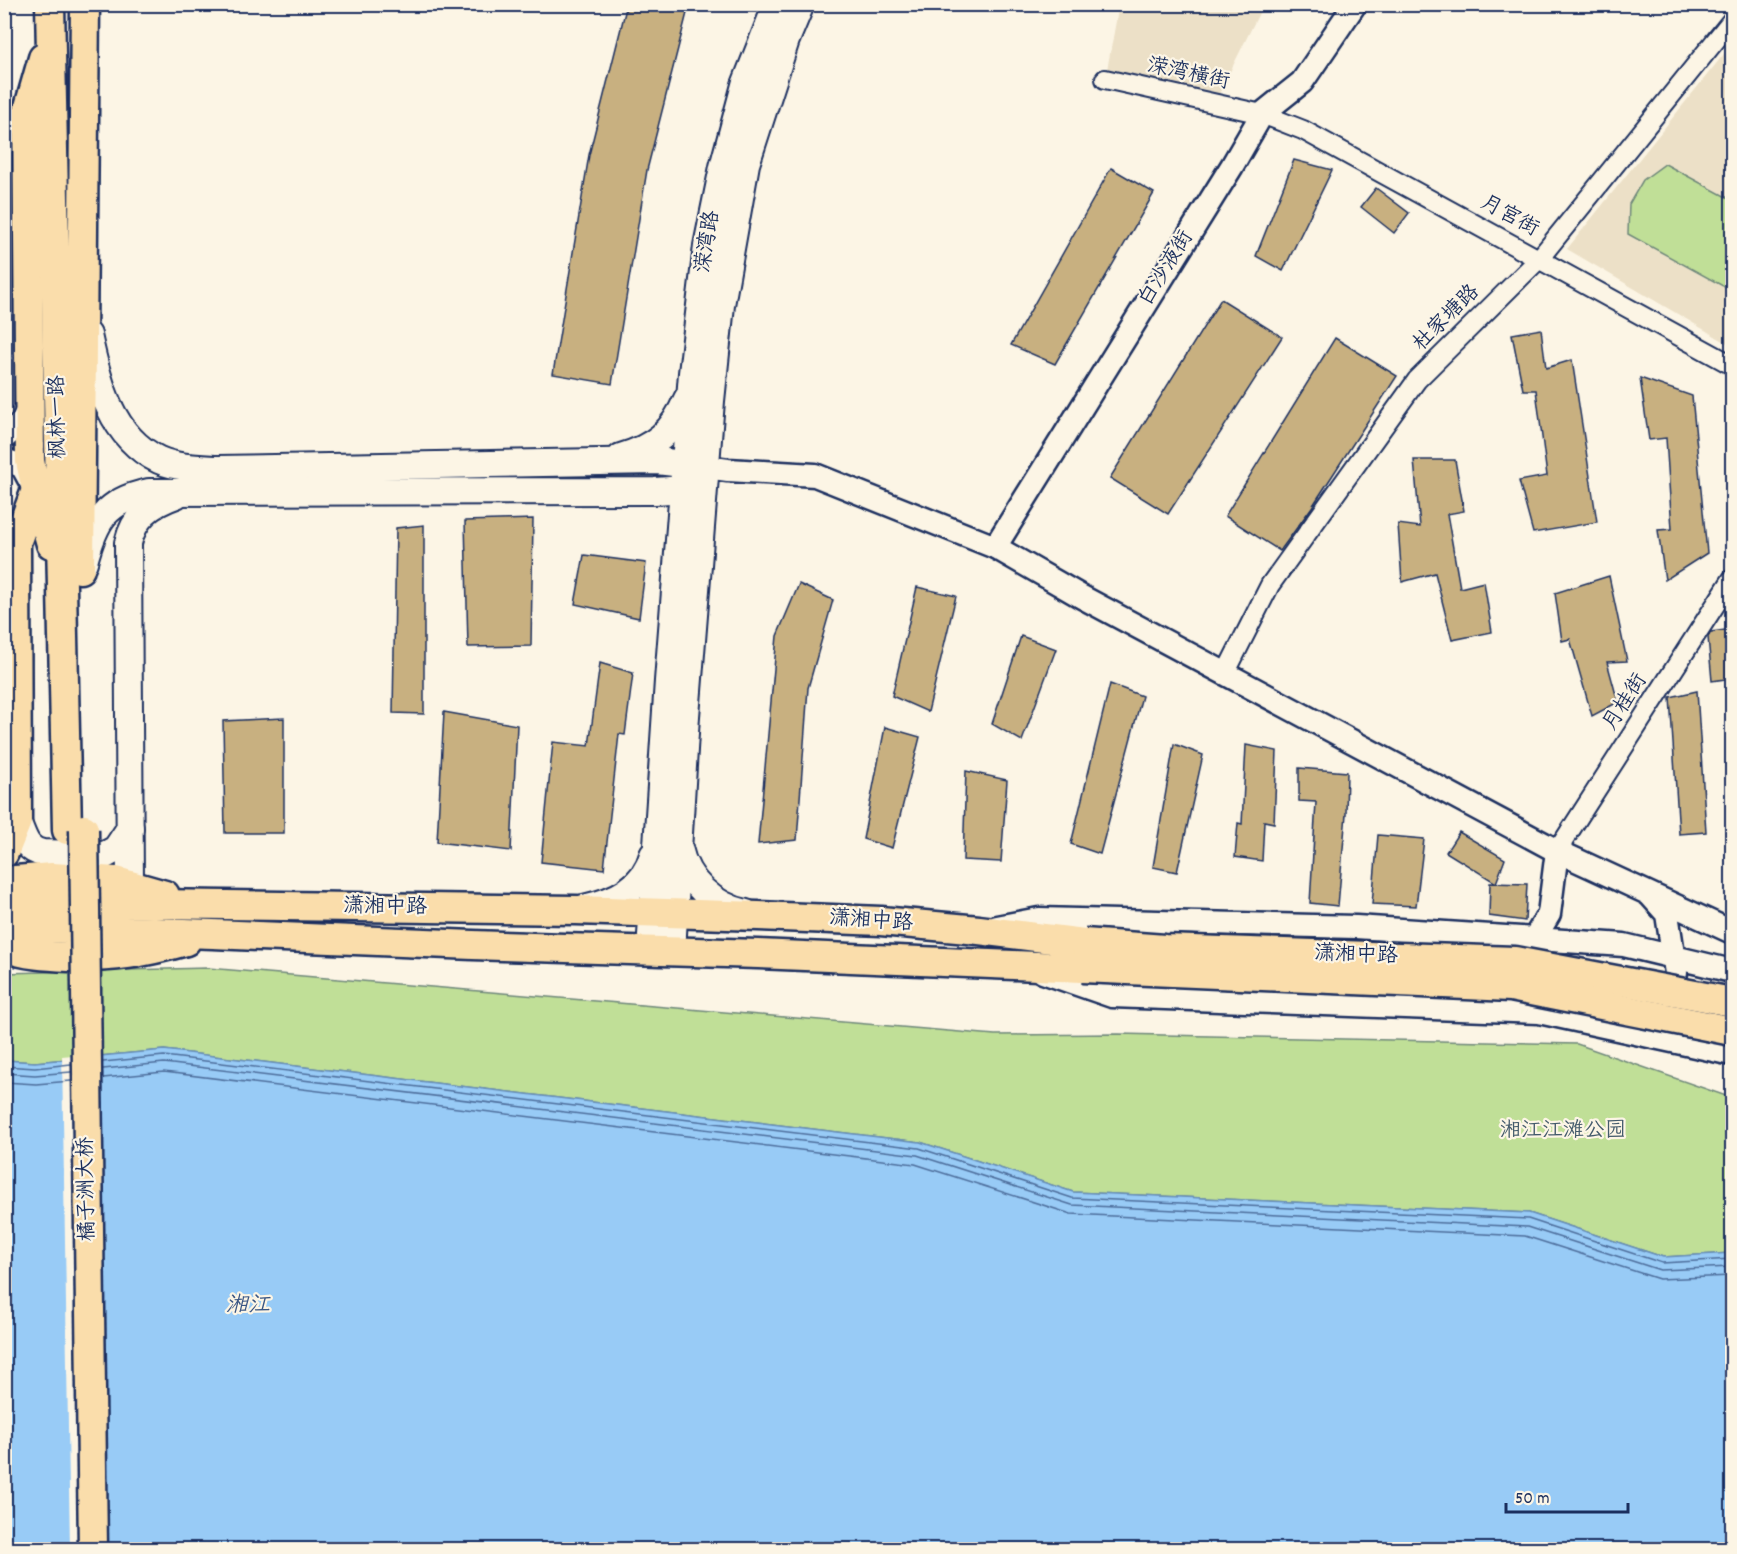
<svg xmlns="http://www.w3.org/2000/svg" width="1737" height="1554" viewBox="0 0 1737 1554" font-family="Dekko,'LXGW WenKai TC',sans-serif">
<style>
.built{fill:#ece0c7}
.green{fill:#c0df97;stroke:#6e877a;stroke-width:1.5}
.water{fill:#98cbf6;stroke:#668db9;stroke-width:1.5}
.pier{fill:#fcf5e5}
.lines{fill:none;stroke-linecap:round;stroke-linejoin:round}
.shore{stroke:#4d6d9b;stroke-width:1.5}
.building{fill:#c8b080;stroke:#1b2f5e;stroke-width:1.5}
.minor-casing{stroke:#1b2f5e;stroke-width:22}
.tertiary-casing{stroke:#1b2f5e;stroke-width:27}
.secondary-casing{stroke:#1b2f5e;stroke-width:30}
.primary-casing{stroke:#1b2f5e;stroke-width:33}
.minor{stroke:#fcf5e5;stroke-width:18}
.tertiary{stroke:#fcf5e5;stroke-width:22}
.secondary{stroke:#fcf5e5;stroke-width:26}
.primary{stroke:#faddab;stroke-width:28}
.primary-bridge-casing{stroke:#1b2f5e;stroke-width:33;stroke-linecap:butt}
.primary-bridge{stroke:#faddab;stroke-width:28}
.labels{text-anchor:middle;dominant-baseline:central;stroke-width:4.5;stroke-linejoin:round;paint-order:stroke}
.street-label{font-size:21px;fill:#1b2f5e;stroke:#fcf5e5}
.park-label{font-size:21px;fill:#445b6c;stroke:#fcf5e5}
.water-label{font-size:22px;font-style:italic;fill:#3a5684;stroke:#fcf5e5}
</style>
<rect width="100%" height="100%" fill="#fcf5e5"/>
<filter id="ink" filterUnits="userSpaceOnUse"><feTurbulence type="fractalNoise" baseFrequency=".0167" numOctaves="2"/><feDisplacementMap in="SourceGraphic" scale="12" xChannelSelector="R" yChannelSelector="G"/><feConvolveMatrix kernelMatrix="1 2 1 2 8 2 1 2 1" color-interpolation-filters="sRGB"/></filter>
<g filter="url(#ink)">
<g class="built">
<polygon points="1119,5 1119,4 1263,5 1219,94 1107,70"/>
<polygon points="1732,44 1732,346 1567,249"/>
</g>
<g class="green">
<polygon points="1665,164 1732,200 1732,291 1628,234 1629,204 1643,180"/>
<polygon points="208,968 995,1035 1118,1034 1577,1044 1732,1098 1732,1253 1663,1257 1529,1213 1073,1192 920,1142 164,1050 35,1062 5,1060 4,973"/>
</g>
<polygon class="water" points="164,1050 920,1142 1073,1192 1529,1213 1663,1257 1732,1253 1732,1549 5,1549 4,1060 35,1062"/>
<polygon class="pier" points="94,1053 98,1549 70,1549 62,1056"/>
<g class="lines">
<g class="shore">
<polyline points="103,1062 164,1056 919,1148 1072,1198 1528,1219 1662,1263 1732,1259"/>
<polyline points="4,1066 35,1068 71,1064"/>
<polyline points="103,1069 164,1063 917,1155 1072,1205 1527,1227 1660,1270 1732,1267"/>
<polyline points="4,1073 35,1075 71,1072"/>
<polyline points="103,1078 164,1072 915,1164 1071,1214 1525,1236 1659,1279 1732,1276"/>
<polyline points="4,1082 36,1084 71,1081"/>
</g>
</g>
<g class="building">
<polygon points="627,4 671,4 688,9 647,170 612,384 553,374 589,155"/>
<polygon points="1294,160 1332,170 1283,271 1256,256"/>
<polygon points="1111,168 1154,193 1055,364 1011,345"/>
<polygon points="1376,188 1409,213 1394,233 1361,207"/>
<polygon points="1221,299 1282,337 1168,514 1110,478"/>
<polygon points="1541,329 1546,368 1572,360 1597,522 1533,533 1519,481 1547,476 1536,390 1523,390 1512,334"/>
<polygon points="1335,338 1397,376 1312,507 1280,551 1225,516"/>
<polygon points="1640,378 1692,396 1707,553 1665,580 1658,530 1672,529 1666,438 1649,440"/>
<polygon points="1414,460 1455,460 1464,511 1447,514 1460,588 1484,582 1492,632 1452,640 1435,573 1402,582 1398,524 1420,527"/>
<polygon points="533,519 531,646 468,647 465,521"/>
<polygon points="424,525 424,714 393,713 396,528"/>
<polygon points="584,555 646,563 639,618 575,604"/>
<polygon points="1609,576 1627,661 1607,662 1618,702 1592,716 1570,639 1562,641 1555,593"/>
<polygon points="799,584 833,600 808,688 797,840 758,844 777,636"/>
<polygon points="917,587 956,596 928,712 892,696"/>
<polygon points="1732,629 1732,678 1712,681 1708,637 1711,632"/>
<polygon points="1021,636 1056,649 1022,741 992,724"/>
<polygon points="600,663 633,673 625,735 619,734 604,869 541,862 553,742 589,746"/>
<polygon points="1110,684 1142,696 1100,854 1071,844"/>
<polygon points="1697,691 1706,832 1679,834 1670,697"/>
<polygon points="444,712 517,725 511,851 437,842"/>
<polygon points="284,718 284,833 225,833 223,721"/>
<polygon points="885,727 920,737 892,848 863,839"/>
<polygon points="1174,744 1203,755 1177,872 1153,867"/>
<polygon points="1246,745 1277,751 1274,823 1264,821 1262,861 1235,857 1238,823 1242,824"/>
<polygon points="1299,768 1347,772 1346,814 1338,906 1310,903 1316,802 1299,801"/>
<polygon points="966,771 1007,780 1001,862 963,860"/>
<polygon points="1459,832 1505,859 1496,883 1446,852"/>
<polygon points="1378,835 1424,839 1416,906 1372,904"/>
<polygon points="1490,883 1527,884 1525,921 1489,916"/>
</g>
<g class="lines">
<g class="minor-casing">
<g id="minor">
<polyline points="1105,79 1262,114 1303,130 1732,365"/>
<polyline points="1225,674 1270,585 1417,380 1539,259 1732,20"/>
<polyline points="1557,851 1732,579"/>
</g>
</g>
<g class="tertiary-casing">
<g id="tertiary">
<polyline points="4,438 22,422 29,407"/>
<polyline points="4,460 22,466 34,488"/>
<polyline points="706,467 728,470 815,475 995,547 1082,597 1557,851 1732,932"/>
<polyline points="995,547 1232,166 1262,114 1302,82 1355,4"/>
<polyline points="1651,896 1667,914 1676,973 1668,1005"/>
<polyline points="997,927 1039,919 1356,927 1624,945 1732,971"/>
<polyline points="1535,953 1534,939 1549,914 1557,851"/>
<polyline points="1043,972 1112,996 1539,1012 1732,1054"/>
</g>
</g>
<g class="secondary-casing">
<g id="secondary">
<path d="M88,335C98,383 111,437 159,460C177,468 199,468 218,469L657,461L700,466"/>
<path d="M621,457C655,447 673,432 687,399"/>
<path d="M84,562C95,521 105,501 149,492L655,491L699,488"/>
<path d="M17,821C24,836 25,850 43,853L105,855L116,849L130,828"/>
<path d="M679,848C686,881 713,906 746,913"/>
<path d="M130,885L128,543C134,517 150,504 176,495"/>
<path d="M584,908C616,901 644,888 653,855"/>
<polyline points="650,950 668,681 692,373 707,246 723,167 745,85 777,4"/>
<polyline points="672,951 686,716 711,401 721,305 746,164 786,40 801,4"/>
</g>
</g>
<g class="primary-casing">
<g id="primary">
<polyline points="50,4 67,830"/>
<polyline points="43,58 27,114 30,461 36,490 51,544"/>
<polyline points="80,569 85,4"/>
<polyline points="4,853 17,821 16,543 36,490"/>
<polyline points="4,881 52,877 116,881 165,895"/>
<polyline points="4,902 576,910 758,916 881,921 979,930 1084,943"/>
<polyline points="4,928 37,928 213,934 473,945 758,954 1082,968"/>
<path d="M4,947C26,955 47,956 69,957C114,958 143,953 186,941"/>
</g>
</g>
<use href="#minor" class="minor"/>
<use href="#tertiary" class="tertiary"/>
<use href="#secondary" class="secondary"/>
<use href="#primary" class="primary"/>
<g class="primary-bridge-casing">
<g id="primary-bridge">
<polyline points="84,829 93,1550"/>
<polyline points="1084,943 1165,949 1515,961 1732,1002"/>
<polyline points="1082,968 1511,987 1732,1031"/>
</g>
</g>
<use href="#primary-bridge" class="primary-bridge"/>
</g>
</g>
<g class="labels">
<g class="street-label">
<text transform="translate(1188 75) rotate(12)">溁湾横街</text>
<text transform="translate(1509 217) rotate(29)">月宫街</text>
<text transform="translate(709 242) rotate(-81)">溁湾路</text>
<text transform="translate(1167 269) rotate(-58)">白沙液街</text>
<text transform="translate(1447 319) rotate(-45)">杜家塘路</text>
<text transform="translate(59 417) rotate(-91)">枫林一路</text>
<text transform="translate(1626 703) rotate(-57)">月桂街</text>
<text transform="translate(385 908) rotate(1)">潇湘中路</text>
<text transform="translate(871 922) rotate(4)">潇湘中路</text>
<text transform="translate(1356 956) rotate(2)">潇湘中路</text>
<text transform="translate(88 1189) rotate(-91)">橘子洲大桥</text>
</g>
<g class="park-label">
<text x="1563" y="1132">湘江江滩公园</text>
</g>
<g class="water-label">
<text x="248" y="1306">湘江</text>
</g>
</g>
<rect width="1737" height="1554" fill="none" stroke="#fcf5e5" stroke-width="24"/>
<rect x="12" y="12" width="1713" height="1530" fill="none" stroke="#1b2f5e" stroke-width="2" filter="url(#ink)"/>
<path d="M1506 1503v9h122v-9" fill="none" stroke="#1b2f5e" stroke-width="3"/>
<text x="1515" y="1503" font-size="18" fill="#1b2f5e" stroke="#fcf5e5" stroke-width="4.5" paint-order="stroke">50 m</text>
</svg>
